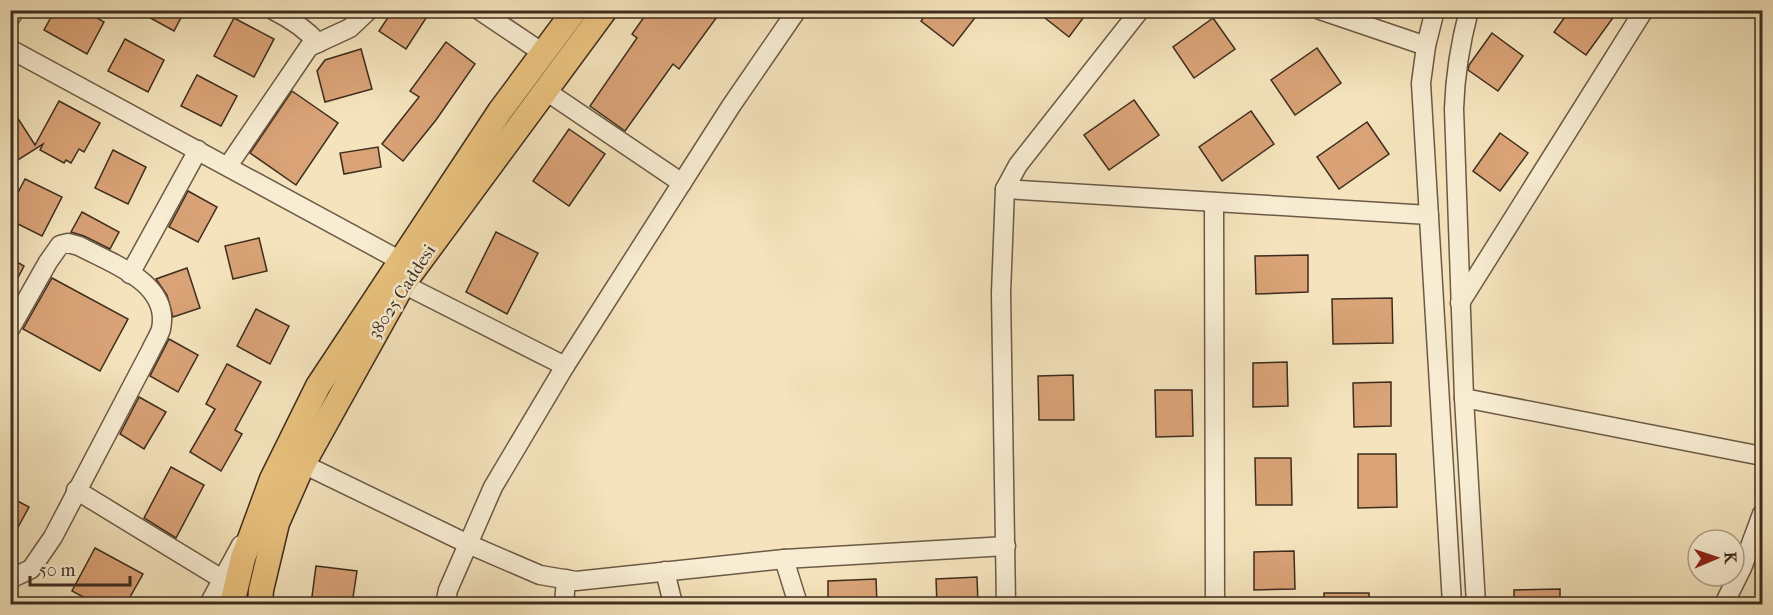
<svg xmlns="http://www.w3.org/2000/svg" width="1773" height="615" viewBox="0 0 1773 615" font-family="'IM FELL French Canon',serif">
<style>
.building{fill:#d9a277;stroke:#3e2d1e;stroke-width:1.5}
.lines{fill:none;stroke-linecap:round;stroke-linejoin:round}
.minor-casing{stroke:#6c5a46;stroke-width:21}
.major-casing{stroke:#3e2d1e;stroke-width:27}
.minor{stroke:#f8edd3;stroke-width:18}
.major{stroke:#eac27e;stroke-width:24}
.labels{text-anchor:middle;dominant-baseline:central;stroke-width:5;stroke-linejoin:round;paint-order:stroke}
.street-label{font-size:18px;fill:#3e2d1e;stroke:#f8edd3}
</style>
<rect width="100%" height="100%" fill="#f4e3bc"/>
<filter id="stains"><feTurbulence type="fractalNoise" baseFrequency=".00333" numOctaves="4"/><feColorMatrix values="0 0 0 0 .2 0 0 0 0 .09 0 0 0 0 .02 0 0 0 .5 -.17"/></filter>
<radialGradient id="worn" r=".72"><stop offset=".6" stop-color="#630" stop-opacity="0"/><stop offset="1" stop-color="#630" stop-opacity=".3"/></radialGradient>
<g class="building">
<polygon points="55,10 84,10 104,22 87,54 44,30"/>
<polygon points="136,10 185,10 174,31"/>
<polygon points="393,10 422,10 428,15 406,49 379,31"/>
<polygon points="649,10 722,10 679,69 673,64 625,131 590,106 637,38 632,34"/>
<polygon points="929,10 981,10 953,46 921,21"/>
<polygon points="1035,10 1089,10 1069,37"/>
<polygon points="1570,10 1609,10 1615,15 1586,55 1554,32"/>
<polygon points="234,18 274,39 254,77 214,56"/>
<polygon points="1213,18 1235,49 1194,78 1173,47"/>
<polygon points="1492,33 1523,56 1498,91 1468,70 1469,65"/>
<polygon points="125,39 164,60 148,92 108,71"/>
<polygon points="446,42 475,64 436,120 403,161 382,144 419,97 410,91"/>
<polygon points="1317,48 1341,83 1295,115 1271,80"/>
<polygon points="361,49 372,89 325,102 317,71 325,60"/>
<polygon points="197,75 237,96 221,126 181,106"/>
<polygon points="292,91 338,123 296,185 250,153"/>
<polygon points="1134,100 1159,135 1109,170 1084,135"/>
<polygon points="59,101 100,123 84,152 79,149 71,163 66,160 64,163 40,150 43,144 10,165 10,106 35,145"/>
<polygon points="1251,111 1274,144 1222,181 1199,147"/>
<polygon points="1367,122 1389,154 1339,189 1317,157"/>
<polygon points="569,129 605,154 569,206 533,181"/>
<polygon points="1500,133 1528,153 1500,191 1473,171"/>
<polygon points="378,147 381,167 344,174 340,153"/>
<polygon points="113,150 146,167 128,204 95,188"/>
<polygon points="25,179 62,197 42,236 10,220 10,208"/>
<polygon points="188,191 217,207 198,242 169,227"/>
<polygon points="82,212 119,232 110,249 84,236 71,232"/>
<polygon points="496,232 538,253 507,314 466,292"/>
<polygon points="259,238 267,271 233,279 225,246"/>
<polygon points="1308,255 1308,292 1256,294 1255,256"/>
<polygon points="10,258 24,266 10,293"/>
<polygon points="187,268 200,308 173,317 167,295 156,279"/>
<polygon points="52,278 128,319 100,371 23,329"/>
<polygon points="1392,298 1393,343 1333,344 1332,299"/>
<polygon points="256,309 289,326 270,364 237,346"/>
<polygon points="169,339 198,355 178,392 150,376"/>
<polygon points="1287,362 1288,406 1253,407 1253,363"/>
<polygon points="227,364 261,382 235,430 242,434 221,471 190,452 215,409 206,404"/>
<polygon points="1073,375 1074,420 1039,420 1038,376"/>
<polygon points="1391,382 1391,426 1354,427 1353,383"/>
<polygon points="1155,390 1192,390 1193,436 1156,437"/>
<polygon points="139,397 166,412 144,449 120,434"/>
<polygon points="1358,454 1396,454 1397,507 1358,508"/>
<polygon points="1255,458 1291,458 1292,505 1256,505"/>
<polygon points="171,467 204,485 176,538 144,518"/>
<polygon points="10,497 29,507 10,542"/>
<polygon points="95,548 143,574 126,604 96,604 72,591"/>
<polygon points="1294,551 1295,589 1254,590 1254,552"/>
<polygon points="316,566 357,571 352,604 311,604"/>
<polygon points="977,577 978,604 937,604 936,579"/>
<polygon points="876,579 877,604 828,604 828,581"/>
<polygon points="1560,589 1560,604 1514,604 1514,590"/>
<rect x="1324" y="593" width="45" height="11"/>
</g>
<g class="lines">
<g class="minor-casing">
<g id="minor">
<path d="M273,10C291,19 305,28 318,43"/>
<polyline points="479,10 543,53"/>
<polyline points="1320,10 1426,46"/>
<polyline points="1435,10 1426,46 1421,83 1452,604"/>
<path d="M1469,10C1460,44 1455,75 1454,109L1464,398L1476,604"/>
<polyline points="10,18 15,10"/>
<polyline points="10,49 401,261"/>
<polyline points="546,91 682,183"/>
<polyline points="228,166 309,47 350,28 369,10"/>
<polyline points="1005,189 1429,215"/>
<polyline points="1214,202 1215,604"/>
<polyline points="130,274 198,150"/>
<polyline points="403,284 565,366"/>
<polyline points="1460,303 1644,10"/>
<path d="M10,329L48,262L60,245L68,243L79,246C110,263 171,282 161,329C159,336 154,343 151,350L53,537L31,569L10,579"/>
<polyline points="1464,398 1762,456"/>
<polyline points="303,464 468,544 540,575 576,581 784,559 1006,546"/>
<polyline points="76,490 222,579"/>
<polyline points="784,559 798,604"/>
<polyline points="665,571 673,604"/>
<polyline points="209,604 241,545"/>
<polyline points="445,604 448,590 493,487 565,366 731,106 797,10"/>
<polyline points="564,604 566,579"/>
<polyline points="1006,604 1001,293 1005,189 1018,165 1140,10"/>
<polyline points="1724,604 1742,568 1762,514"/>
</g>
</g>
<g class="major-casing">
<g id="major">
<polyline points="232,604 243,558 272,479 318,386 500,111 575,10"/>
<polyline points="260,604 261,590 277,523 303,464 403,284 605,10"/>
</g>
</g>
<use href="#minor" class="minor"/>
<use href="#major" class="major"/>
</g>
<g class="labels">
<g class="street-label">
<text transform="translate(402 292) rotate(-57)">38025 Caddesi</text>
</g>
</g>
<rect width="1773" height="615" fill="none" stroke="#f4e3bc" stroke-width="36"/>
<rect x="12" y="12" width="1749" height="591" fill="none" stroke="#3e2d1e" stroke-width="3"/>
<rect x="18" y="18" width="1737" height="579" fill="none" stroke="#3e2d1e" stroke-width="1.5"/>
<g transform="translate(1716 558) rotate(88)"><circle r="28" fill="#f8edd3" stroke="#aea08b" stroke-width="1.5"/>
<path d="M0-4.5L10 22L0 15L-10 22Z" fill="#8f2418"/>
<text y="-9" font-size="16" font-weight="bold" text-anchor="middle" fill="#3e2d1e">K</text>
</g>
<path d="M30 576v9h100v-9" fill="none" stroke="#3e2d1e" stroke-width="3"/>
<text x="39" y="576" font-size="18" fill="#3e2d1e" stroke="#f8edd3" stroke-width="4.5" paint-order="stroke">50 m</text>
<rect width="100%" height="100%" filter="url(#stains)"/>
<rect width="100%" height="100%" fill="url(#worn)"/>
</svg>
